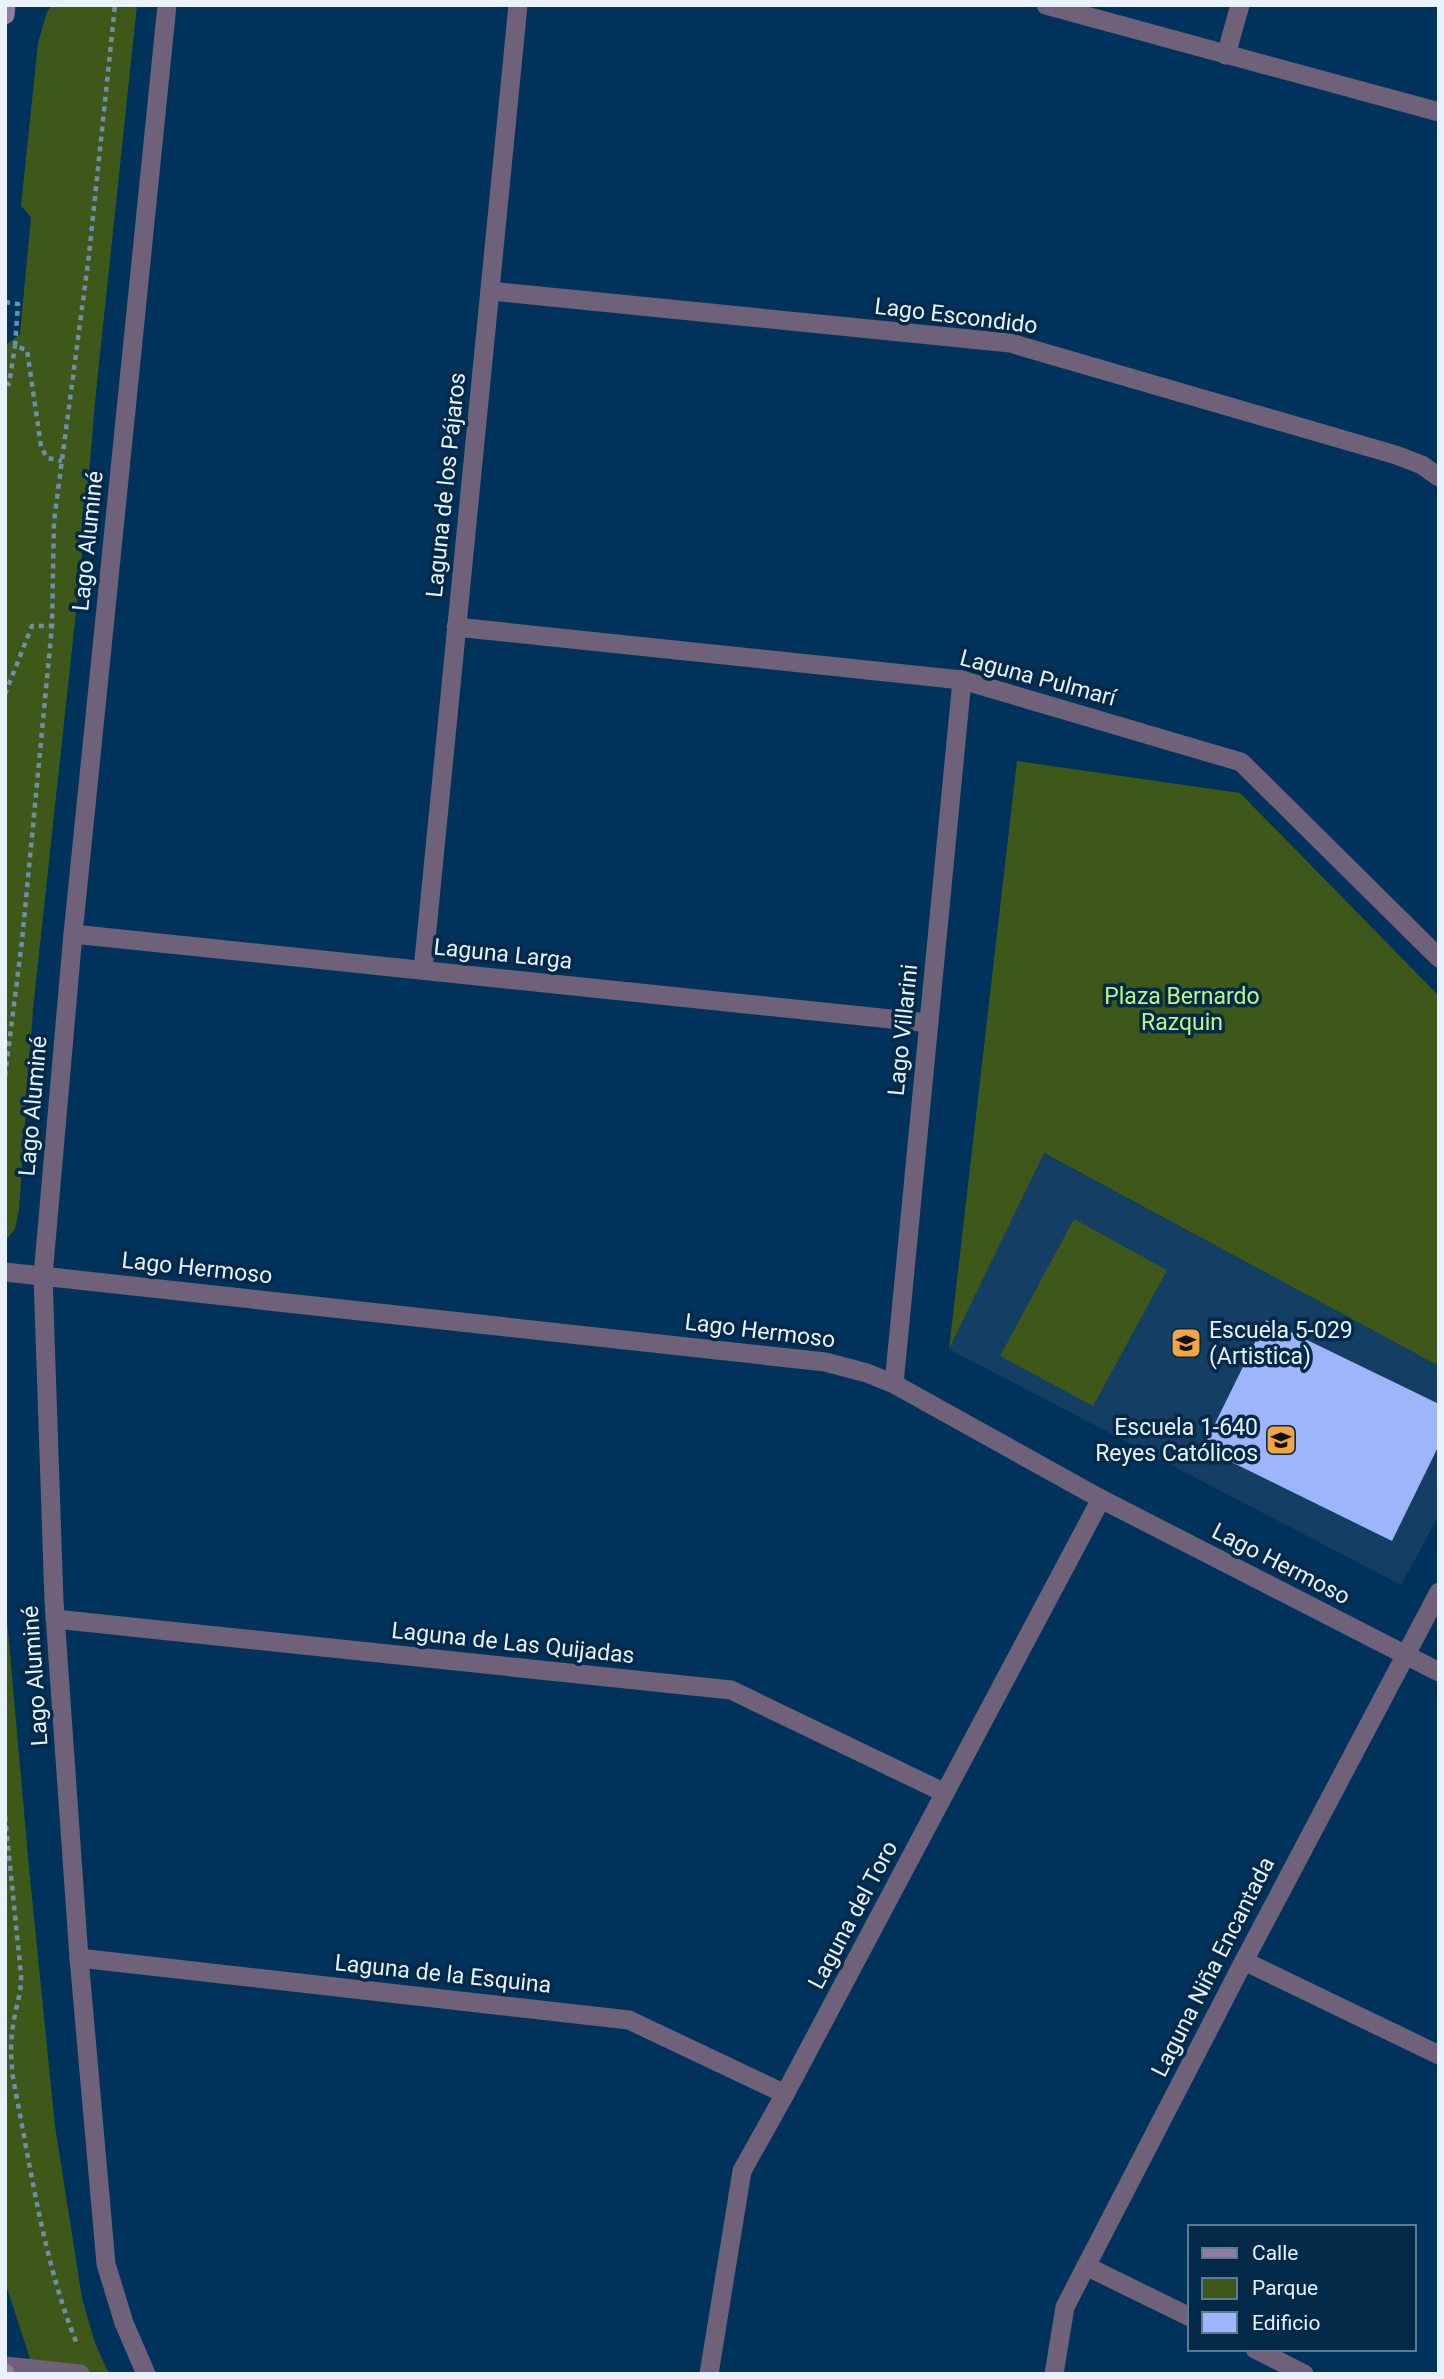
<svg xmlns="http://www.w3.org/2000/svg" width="1444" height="2379" viewBox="0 0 1444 2379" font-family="Roboto,sans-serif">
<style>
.built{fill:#143e63}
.green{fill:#3e581a}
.building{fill:#9db5fa}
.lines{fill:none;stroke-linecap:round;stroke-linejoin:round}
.path{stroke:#6f8ea9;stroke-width:4.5;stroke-dasharray:5 5;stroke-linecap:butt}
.pedestrian{stroke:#6e6179;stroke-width:19}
.minor{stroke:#6e6179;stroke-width:19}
.tertiary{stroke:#6e6179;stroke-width:19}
.secondary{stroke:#907ba1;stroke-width:19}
.labels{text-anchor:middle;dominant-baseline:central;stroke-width:7;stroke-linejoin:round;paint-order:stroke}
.street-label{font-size:23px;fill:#e8f2fd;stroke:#032949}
.park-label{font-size:23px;fill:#c0f57f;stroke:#032949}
.poi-label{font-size:23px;fill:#e8f2fd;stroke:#032949;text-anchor:start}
</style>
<rect width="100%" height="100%" fill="#00335c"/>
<polygon class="built" points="1043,1153 1439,1366 1439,1515 1401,1585 949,1349"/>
<g class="green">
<polygon points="52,5 137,5 96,392 81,566 33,1009 19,1209 15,1229 5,1241 5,358 6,345 20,334 31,217 21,206 38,43 47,12"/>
<polygon points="1017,761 1240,793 1439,996 1439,1366 1044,1153 949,1349"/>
<polygon points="1074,1219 1167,1270 1093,1406 1000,1356"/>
<polygon points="5,1597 29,1868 55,2126 82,2298 95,2343 109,2374 35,2374 5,2282"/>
</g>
<polygon class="building" points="1266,1320 1439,1404 1439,1445 1392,1541 1203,1448"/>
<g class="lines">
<g class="path">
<polyline points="5,302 18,304 15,346 27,350 41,446 47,458 62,461"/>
<polyline points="5,383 9,384 15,346"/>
<polyline points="5,694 32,626 52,626"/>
<polyline points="5,1076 22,941 52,626 54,521 89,255 115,5"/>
<path d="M5,1816L21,1975C22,1992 15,2009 13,2026C10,2044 11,2061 13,2078C30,2164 44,2264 77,2344"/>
</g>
<polyline class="pedestrian" points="5,2366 80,2374"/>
<g class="minor">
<polyline points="1046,5 1439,112"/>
<polyline points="1226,55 1240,5"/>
<polyline points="490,291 1010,343 1396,455 1422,465 1439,477"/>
<polyline points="456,627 962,680 1241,762 1439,958"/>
<polyline points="73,934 929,1023"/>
<polyline points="423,970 518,5"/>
<polyline points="43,1276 54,1601 79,1958 106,2264 124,2323 146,2374"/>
<polyline points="894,1384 962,680"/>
<polyline points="55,1619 731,1690 945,1793"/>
<polyline points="79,1958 629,2020 785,2094"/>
<polyline points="1244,1961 1439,2055"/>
<polyline points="1086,2266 1190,2317"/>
<polyline points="1255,2349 1304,2374"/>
<polyline points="709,2374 742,2171 785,2094 1101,1499"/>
<polyline points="1054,2374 1065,2307 1244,1961 1439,1592"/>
</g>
<g class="tertiary">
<polyline points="5,1272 825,1362 867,1373 894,1384 1101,1499 1439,1672"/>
<polyline points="43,1276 73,934 167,5"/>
</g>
<g class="secondary">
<polyline points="5,15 6,5"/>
<polyline points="5,2373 5,2374"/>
</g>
</g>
<defs>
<g id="school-square" transform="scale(1.575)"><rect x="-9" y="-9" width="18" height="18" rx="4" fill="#f2a541" stroke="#032949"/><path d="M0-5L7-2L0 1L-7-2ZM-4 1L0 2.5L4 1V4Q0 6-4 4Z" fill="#111"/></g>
</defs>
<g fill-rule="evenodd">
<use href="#school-square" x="1186" y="1343"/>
<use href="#school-square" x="1281" y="1440"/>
</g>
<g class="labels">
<g class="street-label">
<text transform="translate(956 316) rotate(7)">Lago Escondido</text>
<text transform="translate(446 485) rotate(-84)">Laguna de los Pájaros</text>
<text transform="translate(88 541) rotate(-84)">Lago Aluminé</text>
<text transform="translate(1038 678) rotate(15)">Laguna Pulmarí</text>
<text transform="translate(503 954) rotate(6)">Laguna Larga</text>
<text transform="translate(903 1030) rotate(-84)">Lago Villarini</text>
<text transform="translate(33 1106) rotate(-85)">Lago Aluminé</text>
<text transform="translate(197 1268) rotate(6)">Lago Hermoso</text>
<text transform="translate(760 1331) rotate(7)">Lago Hermoso</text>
<text transform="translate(1281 1564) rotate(27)">Lago Hermoso</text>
<text transform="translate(513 1643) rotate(6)">Laguna de Las Quijadas</text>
<text transform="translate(35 1676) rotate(-94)">Lago Aluminé</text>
<text transform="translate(853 1915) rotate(-62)">Laguna del Toro</text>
<text transform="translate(1213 1967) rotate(-63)">Laguna Niña Encantada</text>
<text transform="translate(443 1974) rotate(6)">Laguna de la Esquina</text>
</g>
<g class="park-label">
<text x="1182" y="996">Plaza Bernardo<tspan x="1182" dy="26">Razquin</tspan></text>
</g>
<g class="poi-label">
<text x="1209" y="1330">Escuela 5-029<tspan x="1209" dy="26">(Artistica)</tspan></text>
<text x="1258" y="1427" text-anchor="end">Escuela 1-640<tspan x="1258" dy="26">Reyes Católicos</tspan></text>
</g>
</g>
<rect width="1444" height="2379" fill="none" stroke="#e8f2fd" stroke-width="14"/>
<rect x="1188" y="2225" width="228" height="126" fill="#032949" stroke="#5f7991" stroke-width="2"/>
<rect x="1202" y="2248" width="35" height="10" fill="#907ba1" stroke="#5f7991" stroke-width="2"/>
<text x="1252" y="2260" font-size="21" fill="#e8f2fd">Calle</text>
<rect x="1202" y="2278" width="35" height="21" fill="#3e581a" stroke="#5f7991" stroke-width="2"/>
<text x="1252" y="2295" font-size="21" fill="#e8f2fd">Parque</text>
<rect x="1202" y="2312" width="35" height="21" fill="#9db5fa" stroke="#5f7991" stroke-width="2"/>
<text x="1252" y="2330" font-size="21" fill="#e8f2fd">Edificio</text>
</svg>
